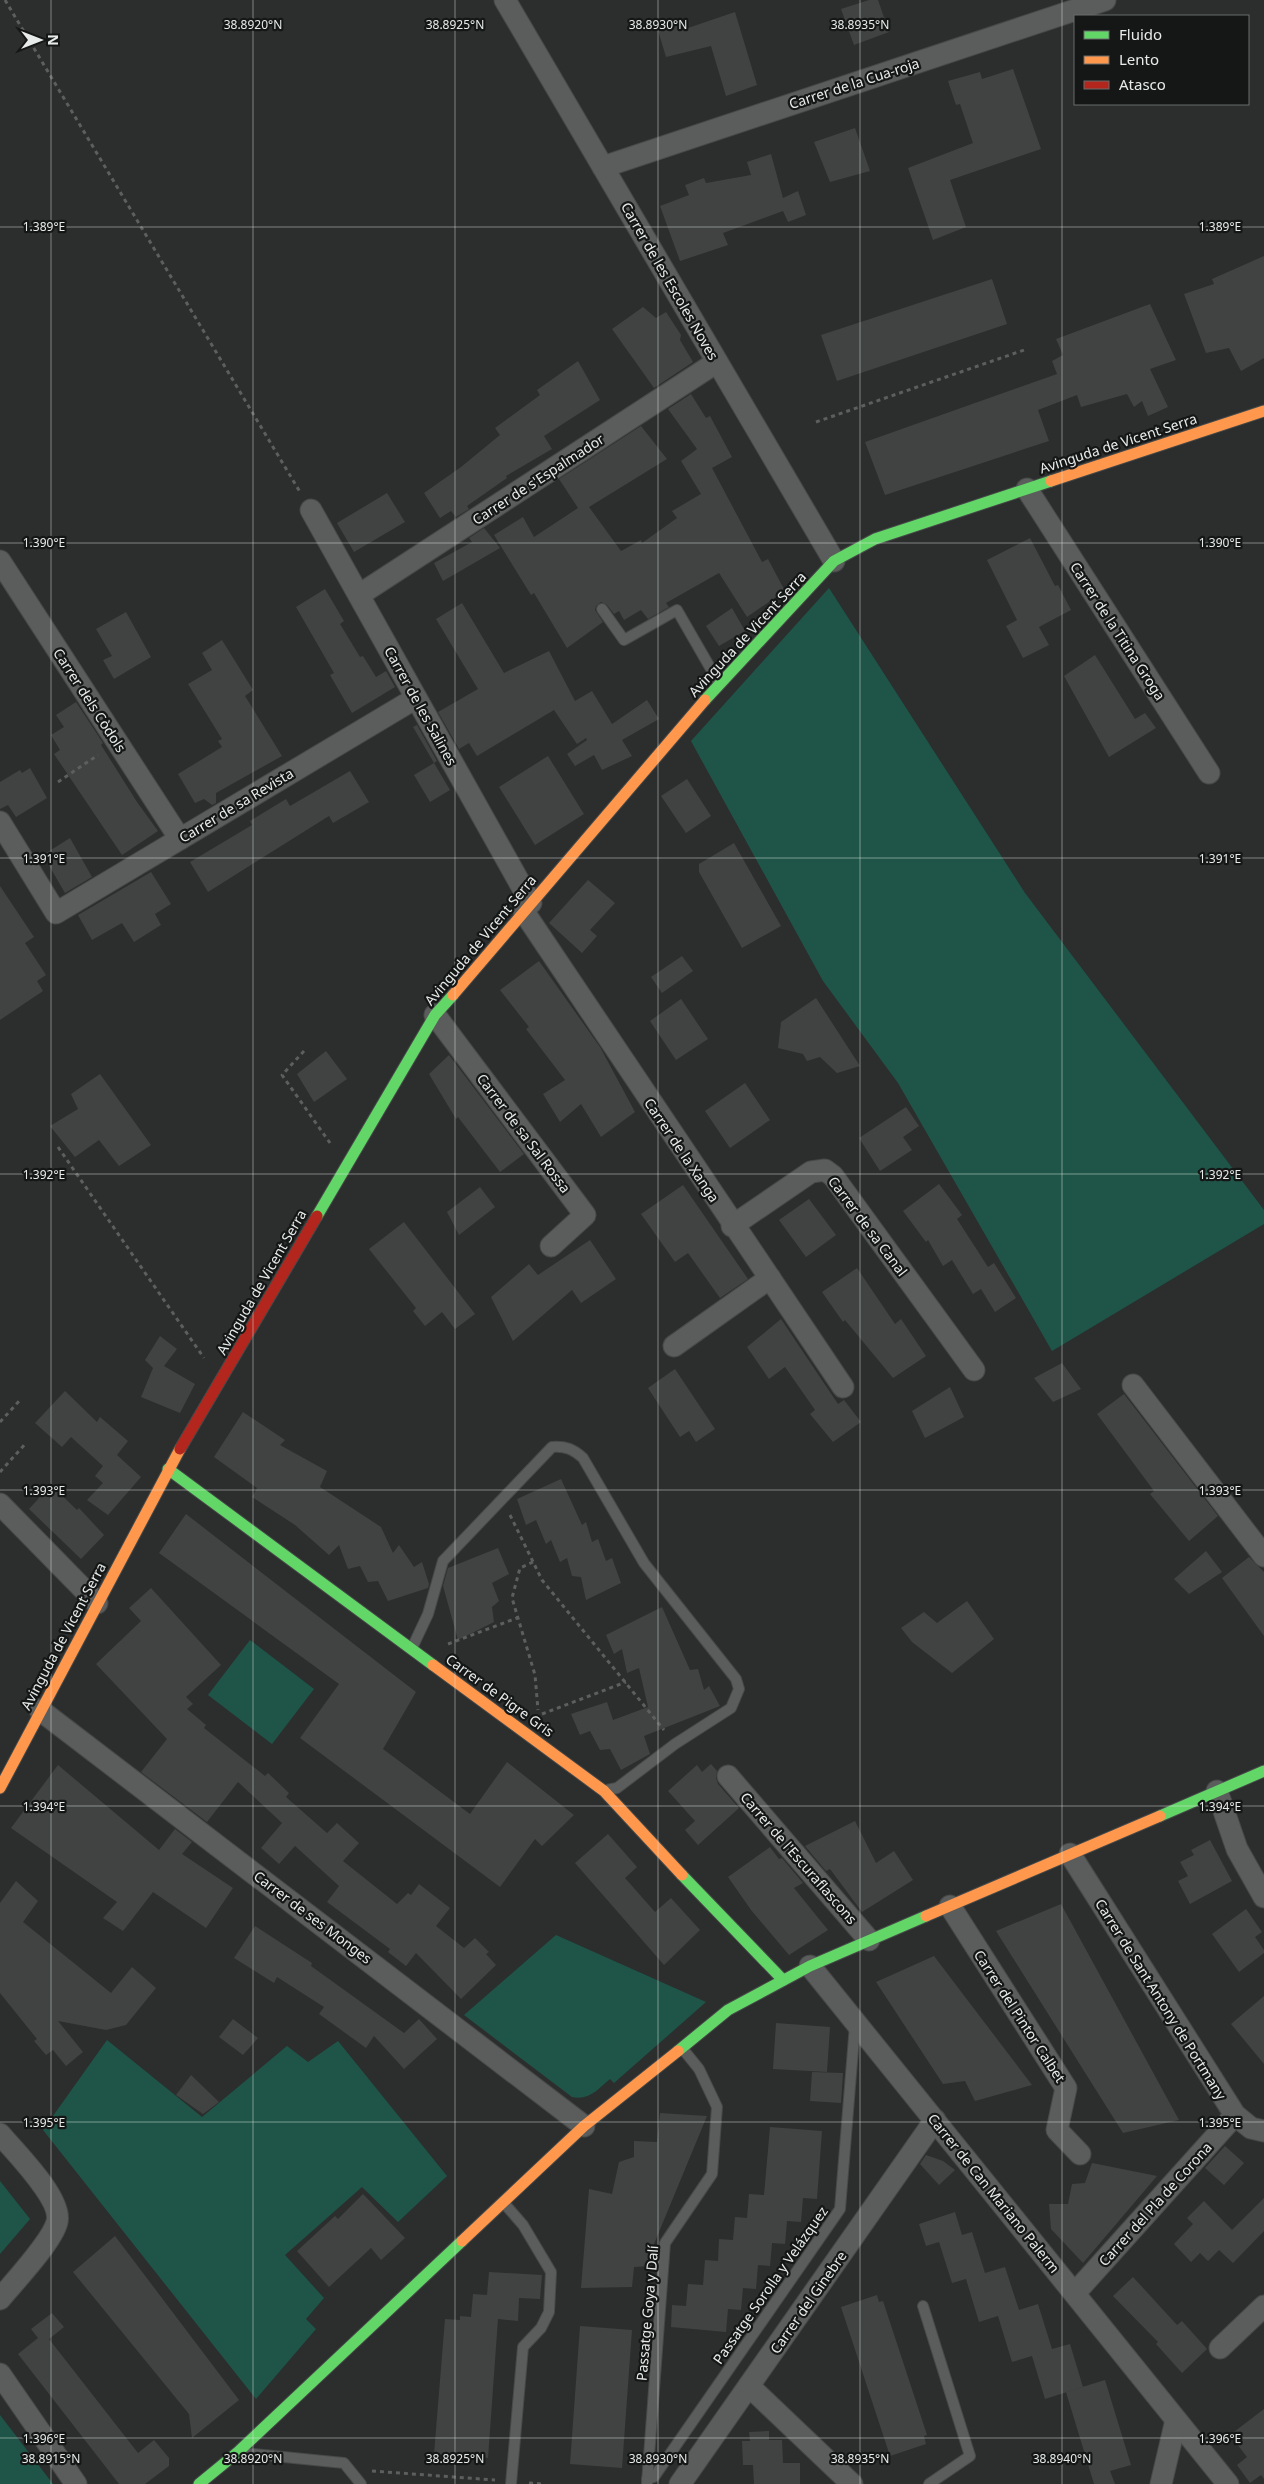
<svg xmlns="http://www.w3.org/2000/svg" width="1264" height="2484" viewBox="0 0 1264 2484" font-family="'Noto Sans',sans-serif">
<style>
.green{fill:#1f5548}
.building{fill:#404342}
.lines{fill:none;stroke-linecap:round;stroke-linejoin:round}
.lane-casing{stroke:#464948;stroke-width:12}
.street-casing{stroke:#464948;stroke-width:23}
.fast-casing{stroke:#464948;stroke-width:13}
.slow-casing{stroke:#464948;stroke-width:13}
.jam-casing{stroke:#464948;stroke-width:13}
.path{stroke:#5d5e5e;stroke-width:3;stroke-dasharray:4 4;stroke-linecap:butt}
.lane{stroke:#5b5d5c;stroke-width:10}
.street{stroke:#5b5d5c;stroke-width:21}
.fast{stroke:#63d668;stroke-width:11}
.slow{stroke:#ff974d;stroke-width:11}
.jam{stroke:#b3261e;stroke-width:11}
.ticks{fill:none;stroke:#e7ebe9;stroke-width:1;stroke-opacity:0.45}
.labels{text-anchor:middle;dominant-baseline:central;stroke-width:4.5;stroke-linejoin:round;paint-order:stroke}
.street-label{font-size:14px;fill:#e7ebe9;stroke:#141716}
.ticks-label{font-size:12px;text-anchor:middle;fill:#e7ebe9;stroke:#141716;stroke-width:4.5;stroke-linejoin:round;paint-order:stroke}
</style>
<rect width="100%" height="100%" fill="#2b2e2d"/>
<g class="green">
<polygon points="829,588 1025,893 1264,1210 1264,1224 1052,1351 898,1083 823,981 691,741"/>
<polygon points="250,1640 314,1689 272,1744 208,1695"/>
<path d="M556,1935L706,2002L614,2083L610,2079C598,2089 589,2101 572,2097L464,2015Z"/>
<polygon points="107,2040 202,2117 287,2046 308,2062 338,2041 447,2176 398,2222 362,2187 285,2255 324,2298 306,2319 316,2329 256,2399 43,2130"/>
<polygon points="0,2181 30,2219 0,2254"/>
<polygon points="0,2415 53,2484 0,2484"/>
</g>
<g class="building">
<polygon points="869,0 878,0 889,32 854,45 841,9"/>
<polygon points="735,12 757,85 726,96 711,46 666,57 657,27 677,22 679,31"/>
<polygon points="1013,69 1041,149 950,180 966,227 933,240 908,168 973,143 960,104 956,105 948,81 980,72 982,79"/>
<polygon points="855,128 870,171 830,182 814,142"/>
<polygon points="771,154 783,198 798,191 806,215 788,222 783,211 723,233 728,245 680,261 660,206 689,195 685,185 704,178 706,183 751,175 747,162"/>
<polygon points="1264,256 1264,358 1241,371 1229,348 1206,353 1184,294 1214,284 1212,279"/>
<polygon points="992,279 1007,324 837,381 821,335"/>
<polygon points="1150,304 1176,360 1150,369 1168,407 1148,416 1142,401 1134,407 1127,394 1081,407 1077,395 1038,410 1049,441 885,495 865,442 1057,374 1052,361 1063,355 1056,339"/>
<polygon points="643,307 656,318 666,312 681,335 680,340 693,362 654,388 612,329"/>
<polygon points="578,361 600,400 544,436 552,449 506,476 507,478 467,506 469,509 456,517 451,511 440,518 424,493 461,467 500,435 495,428 540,395 537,390"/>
<polygon points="691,394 706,418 710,416 732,457 712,468 762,562 768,559 785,591 747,617 719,573 666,603 669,607 648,619 641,610 624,620 619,611 614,614 607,605 601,602 596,606 595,610 603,622 567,648 534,593 531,595 494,535 523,517 534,537 578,508 559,479 641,426 667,459 589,507 621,551 641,540 642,543 677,518 672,511 701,494 681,461 697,449 668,409"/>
<polygon points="387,493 405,522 354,552 337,523"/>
<polygon points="484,528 500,548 443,581 434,563 472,542 469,538"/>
<polygon points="1030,538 1055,586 1058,585 1071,610 1039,627 1049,645 1023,658 1006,626 1017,620 987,560"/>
<polygon points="325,589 344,621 340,624 360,657 363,656 376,677 386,671 395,687 352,713 330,675 334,673 296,607"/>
<polygon points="462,603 504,673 549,651 575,701 592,691 612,724 647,700 659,719 622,740 632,756 602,770 594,755 575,766 567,754 587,740 586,738 577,744 554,710 477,756 469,743 459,749 438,712 478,689 436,619"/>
<polygon points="732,608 745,631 719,646 706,626"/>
<polygon points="126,612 151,657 114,679 103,660 112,656 96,629"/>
<polygon points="222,640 253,690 245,696 282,756 216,793 216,803 212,805 204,799 195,803 178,774 222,747 218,741 222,739 188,684 212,670 202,653"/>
<polygon points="1095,655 1135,719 1145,713 1156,728 1109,757 1064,676"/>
<polygon points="76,702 103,743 101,745 137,802 158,831 122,855 54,754 60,750 51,735 64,727 56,715"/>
<polygon points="417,725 437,761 434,763 413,727"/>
<polygon points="548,756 584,814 535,845 499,787"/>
<polygon points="434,763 450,790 430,802 414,775"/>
<polygon points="30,768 47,798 16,817 8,805 0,809 0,782 20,770 22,773"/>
<polygon points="350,771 369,802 333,823 329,816 208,892 190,862 252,825 250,821 286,799 290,806"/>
<polygon points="687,779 711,816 686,833 661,796"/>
<polygon points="70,838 92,877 65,893 43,855"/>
<polygon points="734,843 781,926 742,948 699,872 699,864"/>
<polygon points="151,872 171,904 155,914 161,925 134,942 122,923 92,940 78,915"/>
<polygon points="588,880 615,903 590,930 597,936 582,953 549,923"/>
<polygon points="0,886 34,937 25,943 46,975 37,981 43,991 0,1020"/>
<polygon points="682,956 693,971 662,993 651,977"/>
<polygon points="539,961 600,1047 635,1112 601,1137 581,1104 560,1122 543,1094 565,1080 526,1029 529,1027 500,990"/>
<polygon points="816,998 860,1066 837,1073 820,1057 807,1061 803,1054 778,1048 781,1022"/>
<polygon points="681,999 708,1039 676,1060 650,1021"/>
<polygon points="326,1051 347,1079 314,1102 297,1074"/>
<polygon points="449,1055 524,1154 500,1172 458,1117 456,1119 429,1074"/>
<polygon points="100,1074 151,1145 119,1166 99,1140 75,1157 50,1126 78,1109 71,1094"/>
<polygon points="745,1083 770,1120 730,1148 705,1111"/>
<polygon points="906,1107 919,1126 903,1137 912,1150 880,1171 859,1138"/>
<polygon points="939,1184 962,1215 957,1219 988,1267 994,1263 1016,1298 995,1312 981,1289 973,1294 952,1260 943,1266 928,1240 926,1242 903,1211"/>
<polygon points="683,1185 748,1279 720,1298 688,1253 675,1262 641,1214"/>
<polygon points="480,1187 495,1207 459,1235 447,1212"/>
<polygon points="809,1199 836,1235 806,1257 779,1220"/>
<polygon points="404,1222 475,1314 455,1329 442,1312 425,1326 413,1311 416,1308 369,1249"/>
<polygon points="590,1240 616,1279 581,1303 572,1290 513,1341 491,1297 529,1264 538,1275"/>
<polygon points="857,1268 895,1324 901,1319 926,1356 893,1378 845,1320 843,1322 822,1292"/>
<polygon points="781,1319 838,1404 844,1400 861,1422 833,1442 810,1414 815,1410 785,1367 769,1379 747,1347"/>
<polygon points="160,1336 177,1349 164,1366 195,1384 180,1413 141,1397 153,1368 145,1360"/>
<polygon points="1062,1363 1081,1389 1053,1402 1034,1378"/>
<polygon points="675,1369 715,1429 696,1442 689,1431 680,1437 648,1388"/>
<polygon points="950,1387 964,1417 925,1438 912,1411"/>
<polygon points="65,1391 97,1422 100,1417 128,1441 117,1455 141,1477 108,1515 87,1500 103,1483 95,1476 103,1466 71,1437 62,1447 35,1423"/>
<polygon points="1124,1394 1218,1516 1189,1541 1150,1494 1154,1491 1097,1414"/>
<polygon points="243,1412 285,1440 280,1445 327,1471 320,1487 381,1527 393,1553 399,1545 414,1567 422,1562 429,1584 428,1588 388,1601 378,1581 368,1582 360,1566 348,1569 339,1545 329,1555 295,1525 252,1497 257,1488 214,1457"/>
<polygon points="561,1479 582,1525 586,1522 592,1542 598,1539 606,1561 612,1558 621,1583 586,1600 581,1577 572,1576 567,1558 560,1562 551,1540 546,1544 536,1520 526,1525 517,1499"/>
<polygon points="51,1485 77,1510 79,1508 104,1535 81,1559 29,1509"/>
<polygon points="186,1514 416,1692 383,1749 470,1814 507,1762 574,1815 542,1846 535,1839 500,1887 300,1738 339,1684 159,1553"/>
<polygon points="498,1548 509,1574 492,1583 499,1601 492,1607 494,1622 458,1640 443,1586 448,1568"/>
<polygon points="1206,1551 1222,1572 1189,1594 1174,1579"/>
<polygon points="1249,1557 1264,1572 1264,1636 1222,1578"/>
<polygon points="151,1588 221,1665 186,1697 193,1704 187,1709 206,1725 204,1728 265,1776 268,1773 289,1793 286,1797 327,1833 337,1823 359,1843 343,1861 397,1904 408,1893 411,1895 419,1884 450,1908 436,1926 464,1948 475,1938 489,1952 486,1954 496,1965 461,1999 416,1953 406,1966 388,1952 390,1949 327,1902 339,1886 295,1846 279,1864 261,1848 282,1823 238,1782 207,1822 141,1772 167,1739 96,1664 141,1621 129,1608"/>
<polygon points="967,1601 994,1639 952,1673 912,1642 901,1628 924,1612 937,1623"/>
<polygon points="662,1607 690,1670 698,1669 704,1690 709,1686 720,1706 644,1736 650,1754 621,1770 610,1749 600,1750 590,1731 580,1735 571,1714 607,1702 613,1720 648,1707 639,1668 627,1673 622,1649 614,1654 606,1635"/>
<polygon points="711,1764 717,1771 716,1778 718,1784 739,1808 698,1845 685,1830 695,1821 668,1791 697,1765 702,1772"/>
<polygon points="58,1765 159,1850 175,1829 192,1842 182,1854 233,1888 206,1928 153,1892 123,1931 103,1918 117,1902 11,1828"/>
<polygon points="855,1821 876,1863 894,1851 913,1880 862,1912 830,1869 826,1871 805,1846"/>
<polygon points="608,1834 637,1867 625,1878 655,1912 671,1898 700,1930 664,1965 575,1863"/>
<polygon points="1210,1840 1232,1881 1190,1904 1178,1881 1188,1876 1180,1862 1194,1855 1191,1850"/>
<polygon points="770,1847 779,1859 782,1858 803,1883 794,1888 828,1930 789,1955 751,1910 728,1877"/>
<polygon points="16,1881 38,1901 23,1922 111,1993 132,1967 156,1988 126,2025 106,2030 58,2021 83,2052 66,2066 53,2050 46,2055 34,2041 37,2039 0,1993 0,1903"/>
<polygon points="1061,1904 1179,2120 1123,2133 996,1931"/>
<polygon points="1246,1909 1262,1932 1255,1937 1264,1950 1264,1953 1239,1972 1212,1934"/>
<polygon points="255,1926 312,1963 311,1966 404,2033 419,2019 437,2039 404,2069 374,2036 366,2048 319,2014 324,2007 277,1977 274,1983 234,1958"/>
<polygon points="934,1956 1032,2085 975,2101 965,2081 943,2084 876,1982"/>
<polygon points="1264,1996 1264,2064 1231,2024"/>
<polygon points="233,2019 258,2038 243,2055 219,2037"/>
<polygon points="776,2023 830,2027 827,2072 773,2069"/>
<polygon points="812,2072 843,2073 841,2103 810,2101"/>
<polygon points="191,2075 219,2102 203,2114 176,2095"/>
<polygon points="660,2113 707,2116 654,2244 651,2266 634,2267 632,2287 581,2288 589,2189 612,2194 619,2162 634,2157 634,2141 657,2142"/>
<polygon points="770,2127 822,2131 817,2199 803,2198 801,2222 787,2221 785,2244 772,2243 770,2266 758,2265 756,2289 743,2288 741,2310 728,2309 726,2332 671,2327 672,2305 686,2306 688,2284 703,2285 705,2260 718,2261 719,2239 733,2240 735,2217 747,2218 749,2194 764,2195"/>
<polygon points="1225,2146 1244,2163 1224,2185 1205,2168"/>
<polygon points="926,2155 943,2161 955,2170 939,2185 920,2164"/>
<polygon points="1092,2163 1157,2176 1083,2263 1051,2229 1049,2204 1068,2204 1072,2184 1085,2183"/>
<polygon points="363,2194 405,2238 381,2260 371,2248 329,2287 297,2251 335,2216 338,2219"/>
<polygon points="1264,2198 1264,2231 1233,2263 1219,2250 1208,2261 1200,2253 1191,2262 1174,2244 1193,2224 1187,2218 1204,2201 1232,2230"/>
<polygon points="955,2212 962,2235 972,2232 985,2273 1005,2267 1019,2310 1038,2304 1052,2349 1070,2344 1083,2387 1045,2399 1032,2356 1012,2362 998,2316 979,2322 966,2279 952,2283 939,2242 926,2246 919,2224"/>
<polygon points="115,2236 239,2400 192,2438 189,2414 73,2272"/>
<polygon points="489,2272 542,2275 540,2299 519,2298 518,2321 498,2319 488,2458 434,2454 445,2319 460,2320 460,2316 471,2317 473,2294 487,2295"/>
<polygon points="1133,2277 1177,2325 1182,2321 1207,2349 1182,2373 1156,2344 1158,2342 1113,2296"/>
<polygon points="877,2295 879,2302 883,2301 927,2435 924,2436 926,2444 890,2456 841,2307"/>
<polygon points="52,2313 64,2327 49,2339 138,2453 154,2440 169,2458 169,2466 145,2484 119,2484 18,2354 38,2338 31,2329"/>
<polygon points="580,2326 632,2330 622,2468 570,2464"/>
<polygon points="1105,2380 1131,2465 1110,2471 1115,2484 1094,2484 1066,2392"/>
<polygon points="1264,2409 1264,2479 1261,2475 1250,2483 1237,2465 1247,2457 1230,2435"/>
<polygon points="769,2431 769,2440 782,2440 783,2463 800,2463 800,2484 754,2484 753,2465 743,2465 742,2441 750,2441 749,2432"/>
</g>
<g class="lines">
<g class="lane-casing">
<g id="lane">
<polyline points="602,609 624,640 677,610 719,683"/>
<path d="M412,1648L428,1614L443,1561L552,1447C566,1446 573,1449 583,1458L644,1563L736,1679L739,1689L731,1708L675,1744L617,1788L607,1790"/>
<polyline points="503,2202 523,2225 551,2272 549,2312 541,2328 523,2347 511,2484"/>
<polyline points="923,2306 970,2456 929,2484"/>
<polyline points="243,2453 344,2463 361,2484"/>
<polyline points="647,2479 654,2477 840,2209 855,2025"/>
<polyline points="647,2483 665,2243 712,2174 717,2107 699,2069 682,2048"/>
</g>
</g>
<g class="street-casing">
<g id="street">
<polyline points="505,0 834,561"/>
<polyline points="603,167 1105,0"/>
<polyline points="1027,489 1209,773"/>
<polyline points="311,510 531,903"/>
<polyline points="0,561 180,839"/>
<polyline points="359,595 717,362"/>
<polyline points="0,822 56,913 416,698"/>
<polyline points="524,912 843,1387"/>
<polyline points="435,1015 585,1215 551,1246"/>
<polyline points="732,1226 811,1172 825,1170 833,1176 974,1370"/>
<polyline points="674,1346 770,1278"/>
<polyline points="1133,1385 1264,1556"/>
<polyline points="0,1504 97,1603"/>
<polyline points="40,1710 584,2126"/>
<polyline points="728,1776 869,1940"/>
<polyline points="1217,1791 1237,1849 1264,1897"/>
<polyline points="1070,1854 1235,2115 1251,2128 1264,2131"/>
<polyline points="950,1906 1066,2088 1057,2130 1080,2154"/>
<polyline points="810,1966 1228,2484"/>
<path d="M0,2134C15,2152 63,2199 57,2222C52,2242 14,2282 0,2299"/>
<polyline points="1075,2293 1235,2115"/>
<polyline points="1220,2348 1264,2306"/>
<polyline points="0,2374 76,2484"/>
<polyline points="749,2386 852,2484"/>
<polyline points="680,2484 935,2120"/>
<polyline points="1161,2484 1176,2420"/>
</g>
</g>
<g class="fast-casing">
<g id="fast">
<polyline points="705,700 834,561 875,539 1051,481"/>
<polyline points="317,1216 435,1015 453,995"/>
<polyline points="168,1469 433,1665"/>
<polyline points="1160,1816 1264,1771"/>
<polyline points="682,1875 783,1980"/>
<polyline points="678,2051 728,2010 810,1966 926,1916"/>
<polyline points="199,2484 238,2452 462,2241"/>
</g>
</g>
<g class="slow-casing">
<g id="slow">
<polyline points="1051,481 1264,411"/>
<polyline points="453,995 705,700"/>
<polyline points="433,1665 604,1791 682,1875"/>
<polyline points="0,1788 180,1449"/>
<polyline points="926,1916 1160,1816"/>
<polyline points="462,2241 584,2126 678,2051"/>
</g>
</g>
<g class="jam-casing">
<polyline id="jam" points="180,1449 317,1216"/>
</g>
<g class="path">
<polyline points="5,0 300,492"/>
<polyline points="816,422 1027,349"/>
<polyline points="58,782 98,755"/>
<polyline points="304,1051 282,1075 330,1143"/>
<polyline points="58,1147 204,1358"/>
<polyline points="0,1422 21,1399"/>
<polyline points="0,1472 26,1443"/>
<polyline points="510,1515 542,1580 664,1730"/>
<polyline points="533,1562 520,1568 512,1598 535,1675 538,1710"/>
<polyline points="448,1644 517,1618"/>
<polyline points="542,1714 626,1682"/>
<polyline points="372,2471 495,2480"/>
<polyline points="529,2483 542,2484"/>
</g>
<use href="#lane" class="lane"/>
<use href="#street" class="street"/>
<use href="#fast" class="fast"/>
<use href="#slow" class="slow"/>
<use href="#jam" class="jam"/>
</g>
<path class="ticks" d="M51,0V2484M253,0V2484M455,0V2484M658,0V2484M860,0V2484M1062,0V2484M0,227H1264M0,543H1264M0,858H1264M0,1174H1264M0,1490H1264M0,1806H1264M0,2122H1264M0,2438H1264"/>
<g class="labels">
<g class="street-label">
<text transform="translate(854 83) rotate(-18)">Carrer de la Cua-roja</text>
<text transform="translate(670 281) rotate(60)">Carrer de les Escoles Noves</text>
<text transform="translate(1118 443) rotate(-18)">Avinguda de Vicent Serra</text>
<text transform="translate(538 479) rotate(-33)">Carrer de s'Espalmador</text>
<text transform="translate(1118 631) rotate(57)">Carrer de la Titina Groga</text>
<text transform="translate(747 634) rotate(-47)">Avinguda de Vicent Serra</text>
<text transform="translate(90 700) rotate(57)">Carrer dels Còdols</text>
<text transform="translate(421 706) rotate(61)">Carrer de les Salines</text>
<text transform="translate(236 805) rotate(-31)">Carrer de sa Revista</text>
<text transform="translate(480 940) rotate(-50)">Avinguda de Vicent Serra</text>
<text transform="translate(524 1133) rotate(53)">Carrer de sa Sal Rossa</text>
<text transform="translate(682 1150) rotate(56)">Carrer de la Xanga</text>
<text transform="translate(868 1226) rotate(53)">Carrer de sa Canal</text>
<text transform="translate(261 1282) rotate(-60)">Avinguda de Vicent Serra</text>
<text transform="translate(63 1636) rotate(-62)">Avinguda de Vicent Serra</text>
<text transform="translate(500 1695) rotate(36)">Carrer de Pigre Gris</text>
<text transform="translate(799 1858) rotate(49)">Carrer de l'Escuraflascons</text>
<text transform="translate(313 1917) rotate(37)">Carrer de ses Monges</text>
<text transform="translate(1161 1999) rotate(58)">Carrer de Sant Antony de Portmany</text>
<text transform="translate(1020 2016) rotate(57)">Carrer del Pintor Calbet</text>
<text transform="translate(994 2193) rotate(51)">Carrer de Can Mariano Palerm</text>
<text transform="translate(1155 2204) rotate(-48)">Carrer del Pla de Corona</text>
<text transform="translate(770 2285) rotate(-55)">Passatge Sorolla y Velázquez</text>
<text transform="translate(808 2302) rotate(-55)">Carrer del Ginebre</text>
<text transform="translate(647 2313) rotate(-85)">Passatge Goya y Dalí</text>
</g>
</g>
<g class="ticks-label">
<text x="253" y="29">38.8920°N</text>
<text x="455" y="29">38.8925°N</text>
<text x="658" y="29">38.8930°N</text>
<text x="860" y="29">38.8935°N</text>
<text x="1220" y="231">1.389°E</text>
<text x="44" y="231">1.389°E</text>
<text x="1220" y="547">1.390°E</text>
<text x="44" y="547">1.390°E</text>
<text x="1220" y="863">1.391°E</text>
<text x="44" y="863">1.391°E</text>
<text x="1220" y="1179">1.392°E</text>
<text x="44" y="1179">1.392°E</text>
<text x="1220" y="1495">1.393°E</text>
<text x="44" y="1495">1.393°E</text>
<text x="1220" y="1811">1.394°E</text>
<text x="44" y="1811">1.394°E</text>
<text x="44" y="2127">1.395°E</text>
<text x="1220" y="2127">1.395°E</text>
<text x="44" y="2443">1.396°E</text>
<text x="1220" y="2443">1.396°E</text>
<text x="51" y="2463">38.8915°N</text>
<text x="253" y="2463">38.8920°N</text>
<text x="455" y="2463">38.8925°N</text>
<text x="658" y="2463">38.8930°N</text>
<text x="860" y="2463">38.8935°N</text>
<text x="1062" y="2463">38.8940°N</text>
</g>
<rect x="1074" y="15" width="175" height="90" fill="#141716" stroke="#686c6a"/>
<rect x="1084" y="31" width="25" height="8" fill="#63d668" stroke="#686c6a"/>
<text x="1119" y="40" font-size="15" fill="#e7ebe9">Fluido</text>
<rect x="1084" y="56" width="25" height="8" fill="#ff974d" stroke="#686c6a"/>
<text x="1119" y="65" font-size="15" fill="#e7ebe9">Lento</text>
<rect x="1084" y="81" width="25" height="8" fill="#b3261e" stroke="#686c6a"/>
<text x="1119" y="90" font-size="15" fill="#e7ebe9">Atasco</text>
<g transform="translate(40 40) rotate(90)" stroke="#141716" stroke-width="4" paint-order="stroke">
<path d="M0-4L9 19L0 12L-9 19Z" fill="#e7ebe9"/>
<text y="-8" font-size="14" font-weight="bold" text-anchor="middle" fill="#e7ebe9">N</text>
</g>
</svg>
